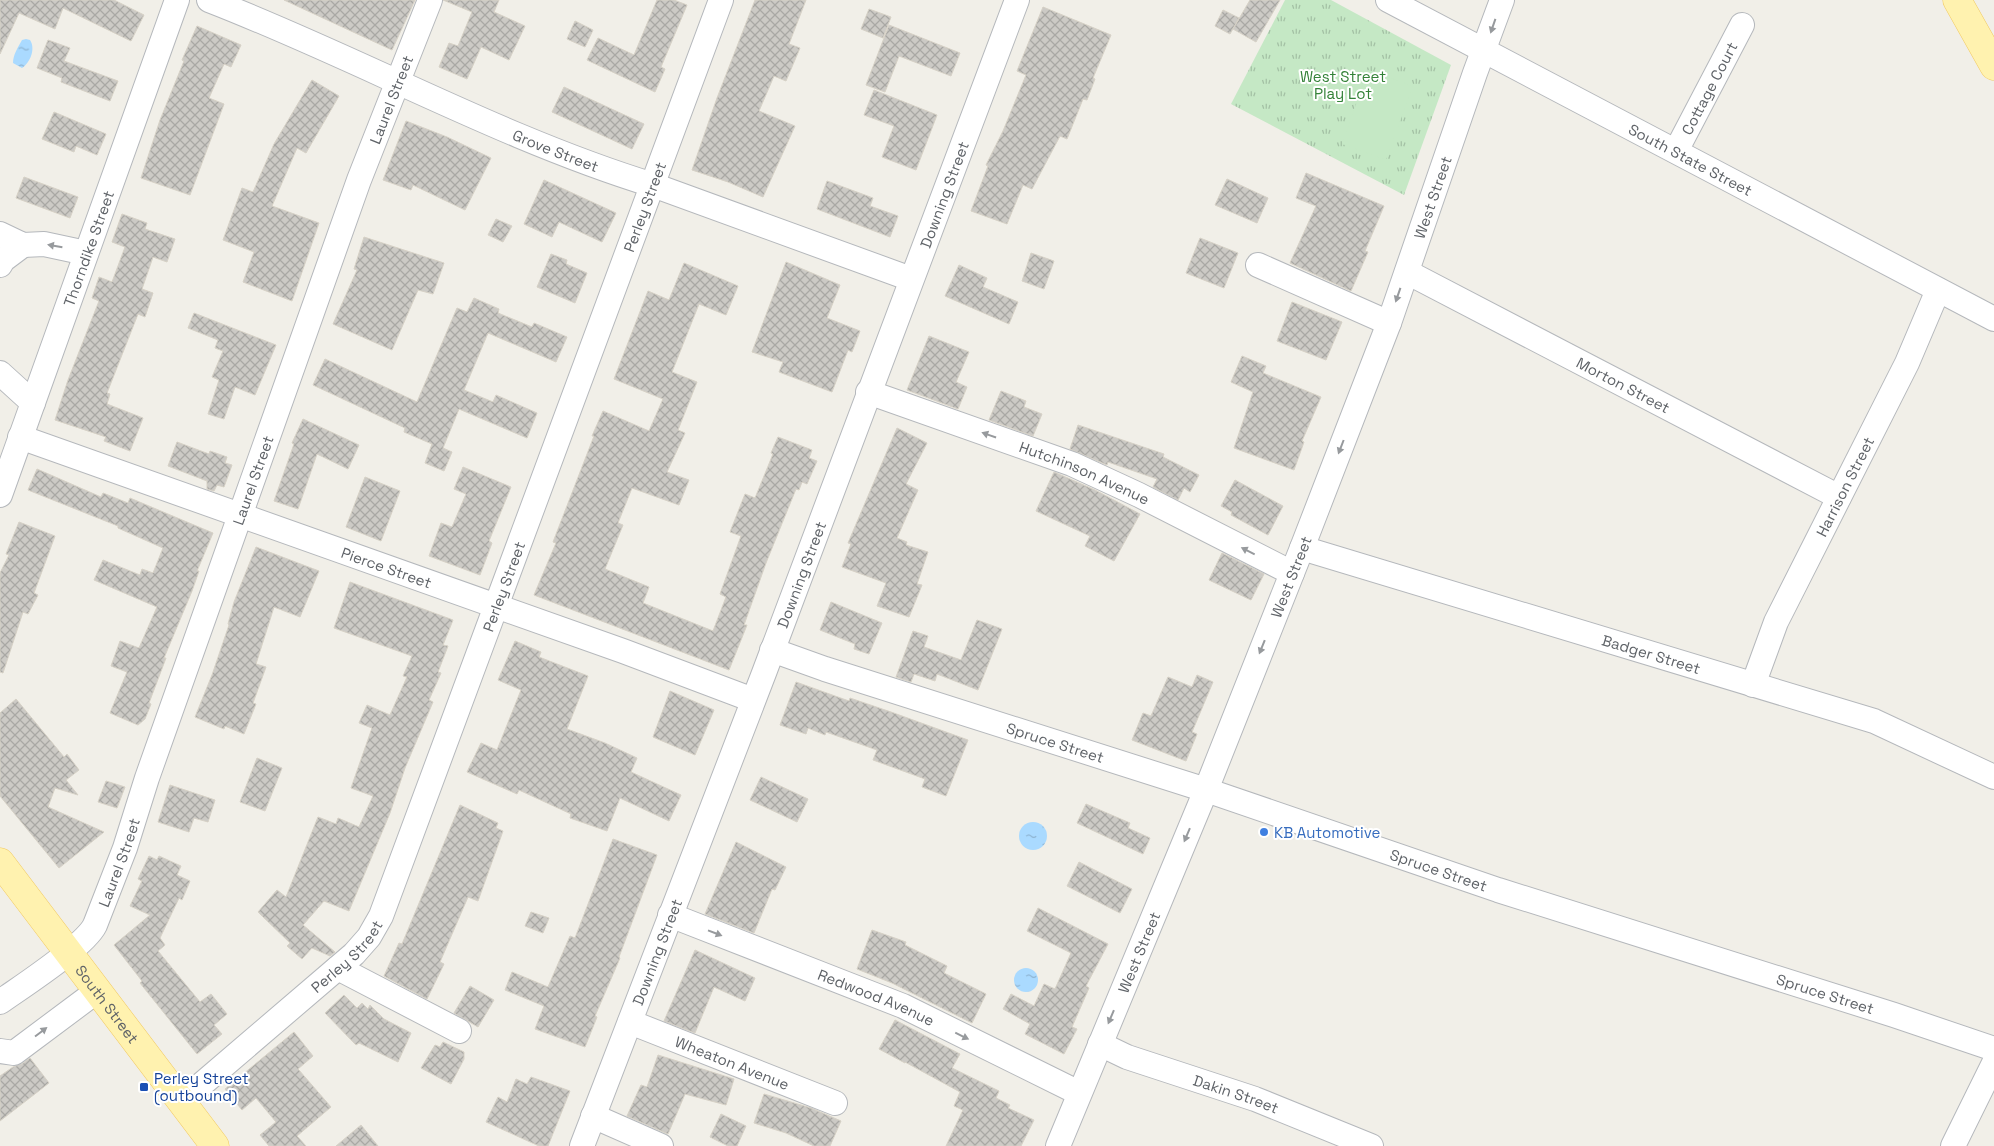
<svg xmlns="http://www.w3.org/2000/svg" width="1994" height="1146" viewBox="0 0 1994 1146" font-family="'Space Grotesk',sans-serif">
<style>
.grass{fill:url(#grass-tufts)}
.garden{fill:#c5e8c5}
.water{fill:url(#water-ripples)}
.building{fill:url(#building-cross-hatch);stroke:#d6d1c6}
.lines{fill:none;stroke-linecap:round;stroke-linejoin:round}
.minor-casing{stroke:#b5b8bc;stroke-width:26}
.major-casing{stroke:#f2c960;stroke-width:29}
.minor{stroke:#fff;stroke-width:24}
.major{stroke:#fff2af;stroke-width:28}
.oneway{fill:#979a9d}
.shop-dot{fill:#3f7fe0;stroke:#fff;stroke-width:2}
.transit-dot{fill:#1a4fb4;stroke:#fff;stroke-width:2}
.labels{text-anchor:middle;dominant-baseline:central;stroke-width:4;stroke-linejoin:round;paint-order:stroke}
.park-label{font-size:15px;fill:#348238;stroke:#fff}
.street-label{font-size:15px;fill:#5f6368;stroke:#fff}
.shop-label{font-size:15px;fill:#366cbe;stroke:#fff;text-anchor:start}
.transit-label{font-size:15px;fill:#164399;stroke:#fff;text-anchor:start}
</style>
<defs>
<pattern id="grass-tufts" width="24" height="20" patternUnits="userSpaceOnUse" patternTransform="scale(1.25)"><rect width="24" height="20" fill="#c5e8c5"/><path d="M3 7l-1-3M5 7V3M7 7l1-3M15 17l-1-3M17 17v-4M19 17l1-3" fill="none" stroke="#a3c0a4"/></pattern>
<pattern id="water-ripples" width="26" height="14" patternUnits="userSpaceOnUse" patternTransform="scale(1.25)"><rect width="26" height="14" fill="#aadaff"/><path d="M2 4q2-2 4 0t4 0M15 11q2-2 4 0t4 0" fill="none" stroke="#8eb4d2"/></pattern>
<pattern id="building-cross-hatch" width="8" height="8" patternUnits="userSpaceOnUse" patternTransform="scale(1.25)"><rect width="8" height="8" fill="#cccac5"/><path d="M0 0l8 8M0 8l8-8" fill="none" stroke="#a9a8a4"/></pattern>
</defs>
<rect width="100%" height="100%" fill="#f1efe8"/>
<polygon class="grass" points="1285,0 1331,0 1451,65 1404,195 1231,104"/>
<polygon class="garden" points="1368,70 1413,86 1386,160 1342,144"/>
<g class="water">
<path d="M26,39L30,40C36,49 30,63 22,68L13,63C13,55 18,47 22,40Z"/>
<circle cx="1033" cy="836" r="14"/>
<circle cx="1026" cy="980" r="12"/>
</g>
<g class="building">
<polygon points="0,0 114,0 144,15 131,41 63,8 55,29 19,13 0,54"/>
<polygon points="284,0 415,0 392,50"/>
<polygon points="443,0 499,0 494,12 525,26 509,60 481,47 467,79 439,67 449,43 458,46 472,12"/>
<polygon points="657,0 674,0 687,5 661,67 665,69 655,92 587,60 598,38 634,55"/>
<polygon points="755,0 806,0 789,44 800,48 786,81 774,76 759,111 795,126 763,197 728,182 692,170 717,98"/>
<polygon points="1250,0 1280,0 1256,42 1233,29"/>
<polygon points="1043,7 1111,35 1093,78 1095,79 1087,100 1083,99 1067,139 1060,136 1032,189 1023,185 1007,224 971,211 988,166 986,165 1003,131 1026,75 1017,71"/>
<polygon points="869,9 891,17 883,38 861,29"/>
<polygon points="1223,10 1239,18 1230,34 1215,26"/>
<polygon points="575,21 593,30 585,47 567,39"/>
<polygon points="889,25 960,53 951,76 899,56 885,92 866,85"/>
<polygon points="197,26 241,45 231,67 224,64 209,98 224,104 190,195 141,178 160,120 184,61 182,60"/>
<polygon points="48,40 70,48 64,61 118,81 110,101 61,82 62,78 37,68"/>
<polygon points="312,80 339,96 306,153 297,148 272,206 319,223 292,301 243,282 254,252 223,240 242,188 253,192 274,144"/>
<polygon points="564,87 644,124 632,149 552,112"/>
<polygon points="874,90 937,115 916,170 882,157 894,126 864,115"/>
<polygon points="54,112 106,134 97,155 76,146 74,152 42,139"/>
<polygon points="406,121 447,137 491,158 465,210 413,185 411,190 383,180"/>
<polygon points="1306,173 1384,206 1365,251 1368,252 1351,291 1290,263 1316,206 1296,198"/>
<polygon points="24,177 78,197 70,218 16,198"/>
<polygon points="1227,179 1268,198 1257,223 1215,205"/>
<polygon points="544,180 616,213 602,242 559,222 552,237 524,224"/>
<polygon points="827,181 873,198 870,206 898,216 890,237 817,209"/>
<polygon points="122,214 147,223 145,229 175,239 167,262 153,257 142,289 153,293 145,317 138,314 107,393 110,394 107,404 143,418 130,451 104,441 106,437 55,420 68,380 99,301 92,298 99,277 112,282 125,247 112,242"/>
<polygon points="496,219 512,226 503,242 488,235"/>
<polygon points="364,237 444,263 433,294 418,290 392,350 333,324 357,270 354,269"/>
<polygon points="1200,238 1238,253 1224,288 1186,273"/>
<polygon points="1031,253 1054,261 1044,289 1022,281"/>
<polygon points="551,254 567,260 566,264 587,273 575,303 537,287"/>
<polygon points="786,262 840,285 827,318 860,331 852,352 848,350 832,392 779,372 783,362 752,352"/>
<polygon points="684,263 738,286 726,315 699,304 672,372 697,382 678,430 685,433 667,472 689,480 679,505 632,488 618,523 623,525 605,569 649,587 643,603 713,631 726,597 720,594 741,536 730,532 745,494 755,498 773,454 771,453 778,437 812,450 809,458 817,461 807,484 802,482 799,490 796,489 766,563 744,625 747,625 729,670 534,595 556,543 553,542 594,436 592,436 603,411 649,431 663,399 614,379 648,291 669,300"/>
<polygon points="959,265 987,278 983,287 1018,302 1009,324 945,296"/>
<polygon points="474,298 499,309 498,313 532,327 534,323 567,337 556,362 488,333 464,390 493,402 496,395 537,413 527,438 459,409 443,448 452,452 444,471 425,463 432,444 404,432 405,428 313,385 325,359 417,402 457,308 467,312"/>
<polygon points="1292,302 1342,322 1326,360 1277,341"/>
<polygon points="194,313 276,345 255,395 235,387 224,419 208,414 219,380 212,377 223,351 215,348 218,340 188,328"/>
<polygon points="929,336 969,352 956,382 967,387 958,409 907,390"/>
<polygon points="1242,356 1266,366 1263,373 1321,397 1302,441 1304,442 1294,470 1234,448 1253,392 1231,382"/>
<polygon points="1001,391 1026,401 1024,407 1042,414 1033,436 989,420"/>
<polygon points="303,419 359,445 348,469 317,454 298,509 274,501 294,444 292,443"/>
<polygon points="1078,425 1164,454 1163,457 1199,475 1190,492 1184,488 1178,500 1153,487 1157,479 1108,462 1107,465 1070,449"/>
<polygon points="897,428 927,443 906,484 918,490 897,538 907,542 906,545 928,552 917,584 922,585 909,617 877,606 886,583 842,567 851,544 848,543"/>
<polygon points="177,442 209,454 210,451 227,457 225,463 232,465 224,487 217,485 214,491 207,489 207,481 168,466"/>
<polygon points="463,467 511,487 489,541 492,543 480,575 429,556 441,523 452,527 466,494 454,489"/>
<polygon points="37,469 101,497 103,493 128,503 130,498 213,533 197,571 199,571 192,591 164,658 166,658 149,703 151,704 145,719 138,725 110,713 127,672 111,666 120,641 139,648 157,607 94,580 103,560 140,575 142,569 153,573 163,548 118,528 118,526 28,490"/>
<polygon points="1054,472 1095,490 1140,514 1114,561 1085,546 1090,536 1036,511"/>
<polygon points="365,477 400,491 381,541 346,527"/>
<polygon points="1235,480 1283,506 1268,535 1231,515 1232,512 1221,506"/>
<polygon points="19,522 55,536 34,593 38,595 28,614 23,612 3,673 0,672 0,573 9,555 6,554"/>
<polygon points="256,547 319,571 300,617 274,607 256,664 266,667 253,703 256,704 244,734 225,726 224,729 195,717 212,675 229,625 228,624 234,602"/>
<polygon points="1222,553 1264,574 1251,600 1209,580"/>
<polygon points="350,582 453,620 443,645 448,646 438,672 441,673 429,700 433,702 405,768 390,813 349,911 324,901 303,925 335,952 330,956 312,948 302,959 287,946 290,943 258,912 277,890 286,897 318,817 336,824 338,818 359,827 373,796 351,788 372,728 359,723 367,705 390,715 407,677 403,676 412,656 334,628"/>
<polygon points="831,602 882,623 869,654 854,649 855,644 820,630"/>
<polygon points="977,620 1002,629 978,690 937,674 935,681 914,674 911,682 896,677 913,631 928,636 924,647 961,660"/>
<polygon points="515,641 541,652 539,657 588,676 567,729 605,743 637,758 631,772 681,795 669,821 620,798 607,831 570,818 571,814 519,790 517,794 467,772 481,743 497,750 521,690 498,680"/>
<polygon points="1197,675 1213,682 1192,732 1197,734 1186,761 1132,740 1143,713 1151,716 1168,677 1192,687"/>
<polygon points="796,682 849,701 850,698 891,712 968,740 946,796 922,787 925,779 873,760 877,750 826,732 825,735 808,728 806,734 780,725"/>
<polygon points="670,691 714,710 695,755 653,737"/>
<polygon points="16,699 64,757 67,754 79,770 66,780 78,795 55,788 48,807 104,832 59,868 0,796 0,713"/>
<polygon points="257,758 282,768 265,811 240,802"/>
<polygon points="761,777 808,799 797,822 750,800"/>
<polygon points="106,781 125,787 117,808 98,802"/>
<polygon points="170,785 215,800 208,822 194,818 189,832 158,822"/>
<polygon points="1086,804 1130,823 1128,828 1150,838 1143,854 1077,823"/>
<polygon points="460,805 498,823 496,828 503,831 478,901 468,897 440,962 444,964 427,999 384,976 399,943 402,944"/>
<polygon points="613,839 657,855 619,957 620,958 595,1016 597,1017 585,1047 535,1029 544,1006 505,990 512,972 548,987 570,936 575,938"/>
<polygon points="736,842 786,867 775,890 772,889 754,933 705,914"/>
<polygon points="149,856 157,860 159,856 181,866 177,875 190,881 182,900 179,898 160,938 165,945 158,951 200,1002 211,994 227,1014 214,1025 222,1034 197,1054 140,983 142,981 114,945 150,915 130,906 142,881 138,879"/>
<polygon points="1079,862 1132,889 1120,913 1067,886"/>
<polygon points="1038,908 1108,944 1086,986 1089,988 1072,1027 1077,1029 1064,1054 1025,1034 1030,1024 1003,1009 1011,994 1034,1006 1044,984 1055,989 1071,953 1027,931"/>
<polygon points="531,912 549,918 543,933 525,926"/>
<polygon points="872,930 906,942 905,945 947,966 944,973 986,994 972,1023 892,983 857,969"/>
<polygon points="695,950 755,978 745,1001 714,987 695,1033 664,1021"/>
<polygon points="470,986 494,1000 478,1027 454,1013"/>
<polygon points="344,995 357,1008 362,1003 368,1009 370,1005 384,1019 411,1033 398,1062 359,1043 356,1045 325,1013"/>
<polygon points="895,1020 960,1054 952,1068 999,1091 996,1098 1010,1105 1008,1108 1034,1120 1021,1146 946,1146 963,1110 954,1106 960,1092 905,1062 905,1063 879,1049"/>
<polygon points="294,1032 313,1056 298,1069 331,1107 297,1136 306,1146 269,1146 260,1135 276,1122 256,1098 242,1110 225,1089"/>
<polygon points="443,1042 464,1052 464,1059 451,1084 421,1068 435,1045 440,1047"/>
<polygon points="658,1055 734,1079 726,1105 685,1094 668,1134 627,1116 641,1085 647,1087"/>
<polygon points="30,1058 49,1083 0,1121 0,1076 13,1067 22,1064"/>
<polygon points="531,1077 570,1091 548,1146 539,1146 486,1122 498,1097 507,1102 516,1079 527,1084"/>
<polygon points="764,1094 811,1108 841,1121 830,1146 814,1146 786,1133 754,1123"/>
<polygon points="721,1114 746,1126 737,1146 728,1146 710,1137"/>
<polygon points="361,1125 378,1146 336,1146"/>
</g>
<g class="lines">
<g class="minor-casing">
<g id="minor">
<path id="s1" d="M209,0C359,58 500,138 653,185L911,279"/>
<path id="s2" d="M1388,0L1994,319"/>
<path id="s3" d="M1676,151L1742,25"/>
<polyline points="0,234 23,245 44,244 86,253"/>
<polyline points="0,265 3,260 23,245"/>
<polyline points="1258,265 1389,323"/>
<path id="s4" d="M1407,272L1839,497"/>
<polyline points="0,373 33,403"/>
<path id="s5" d="M868,392L1072,464L1139,495L1292,573"/>
<path id="s6" d="M20,437L623,651L753,700"/>
<path id="s7" d="M0,495L177,0"/>
<path id="s8" d="M1302,548L1874,721L1994,777"/>
<path id="s9" d="M772,650L825,669L1206,790L1498,890L1894,1015L1994,1049"/>
<path id="s10" d="M1753,685L1776,622L1907,363L1938,290"/>
<path id="s11" d="M670,915L903,1006L1079,1093"/>
<polyline points="338,968 459,1031"/>
<path id="s12" d="M0,1002C21,987 85,946 95,925L125,848L147,778L359,180L430,0"/>
<path id="s13" d="M630,1022L835,1103"/>
<path id="s14" d="M1100,1044L1127,1057L1255,1099L1371,1146"/>
<polyline points="0,1051 14,1053 97,991"/>
<path id="s15" d="M181,1102L354,954L369,937L381,916L721,0"/>
<polyline points="593,1116 661,1146"/>
<path id="s16" d="M582,1146L764,673L1017,0"/>
<path id="s17" d="M1058,1146L1206,790L1302,548L1389,323L1475,73L1502,0"/>
<polyline points="1953,1146 1994,1063"/>
</g>
</g>
<g class="major-casing">
<g id="major">
<polyline points="1957,0 1994,66"/>
<path id="s18" d="M0,862L215,1146"/>
</g>
</g>
<use href="#minor" class="minor"/>
<use href="#major" class="major"/>
</g>
<defs><path id="oneway-solid" d="M-6-.8H1V-3.2L6.5 0L1 3.2V.8H-6Z" transform="scale(1.25)"/></defs>
<g class="oneway">
<use href="#oneway-solid" transform="translate(1493 26) rotate(109)"/>
<use href="#oneway-solid" transform="translate(55 246) rotate(-170)"/>
<use href="#oneway-solid" transform="translate(1398 295) rotate(109)"/>
<use href="#oneway-solid" transform="translate(989 435) rotate(-161)"/>
<use href="#oneway-solid" transform="translate(1341 447) rotate(111)"/>
<use href="#oneway-solid" transform="translate(1248 551) rotate(-153)"/>
<use href="#oneway-solid" transform="translate(1262 647) rotate(112)"/>
<use href="#oneway-solid" transform="translate(1187 835) rotate(113)"/>
<use href="#oneway-solid" transform="translate(715 933) rotate(21)"/>
<use href="#oneway-solid" transform="translate(1111 1017) rotate(113)"/>
<use href="#oneway-solid" transform="translate(41 1032) rotate(-37)"/>
<use href="#oneway-solid" transform="translate(962 1036) rotate(26)"/>
</g>
<circle class="shop-dot" cx="1264" cy="832" r="5"/>
<rect class="transit-dot" x="139" y="1082" width="10" height="10" rx="2.5"/>
<g class="labels">
<g class="park-label">
<text x="1343" y="76">West Street<tspan x="1343" dy="17">Play Lot</tspan></text>
</g>
<g class="street-label">
<text stroke="none"><textPath href="#s3" startOffset="71">Cottage Court</textPath></text>
<text stroke="none"><textPath href="#s12" startOffset="1000">Laurel Street</textPath></text>
<text stroke="none"><textPath href="#s1" startOffset="378">Grove Street</textPath></text>
<text stroke="none"><textPath href="#s2" startOffset="342">South State Street</textPath></text>
<text stroke="none"><textPath href="#s16" startOffset="1018">Downing Street</textPath></text>
<text stroke="none"><textPath href="#s17" startOffset="1020">West Street</textPath></text>
<text stroke="none"><textPath href="#s15" startOffset="1031">Perley Street</textPath></text>
<text stroke="none"><textPath href="#s7" startOffset="262">Thorndike Street</textPath></text>
<text stroke="none"><textPath href="#s4" startOffset="244">Morton Street</textPath></text>
<text stroke="none"><textPath href="#s5" startOffset="231">Hutchinson Avenue</textPath></text>
<text stroke="none"><textPath href="#s12" startOffset="595">Laurel Street</textPath></text>
<text stroke="none"><textPath href="#s10" startOffset="219">Harrison Street</textPath></text>
<text stroke="none"><textPath href="#s6" startOffset="389">Pierce Street</textPath></text>
<text stroke="none"><textPath href="#s16" startOffset="612">Downing Street</textPath></text>
<text stroke="none"><textPath href="#s17" startOffset="615">West Street</textPath></text>
<text stroke="none"><textPath href="#s15" startOffset="626">Perley Street</textPath></text>
<text stroke="none"><textPath href="#s8" startOffset="365">Badger Street</textPath></text>
<text stroke="none"><textPath href="#s9" startOffset="298">Spruce Street</textPath></text>
<text stroke="none"><textPath href="#s12" startOffset="190">Laurel Street</textPath></text>
<text stroke="none"><textPath href="#s9" startOffset="702">Spruce Street</textPath></text>
<text stroke="none"><textPath href="#s16" startOffset="208">Downing Street</textPath></text>
<text stroke="none"><textPath href="#s17" startOffset="210">West Street</textPath></text>
<text stroke="none"><textPath href="#s15" startOffset="221">Perley Street</textPath></text>
<text stroke="none"><textPath href="#s9" startOffset="1108">Spruce Street</textPath></text>
<text stroke="none"><textPath href="#s11" startOffset="222">Redwood Avenue</textPath></text>
<text stroke="none"><textPath href="#s18" startOffset="178">South Street</textPath></text>
<text stroke="none"><textPath href="#s13" startOffset="110">Wheaton Avenue</textPath></text>
<text stroke="none"><textPath href="#s14" startOffset="145">Dakin Street</textPath></text>
</g>
<g class="shop-label">
<text x="1274" y="832">KB Automotive</text>
</g>
<g class="transit-label">
<text x="154" y="1078">Perley Street<tspan x="154" dy="17">(outbound)</tspan></text>
</g>
</g>
</svg>
